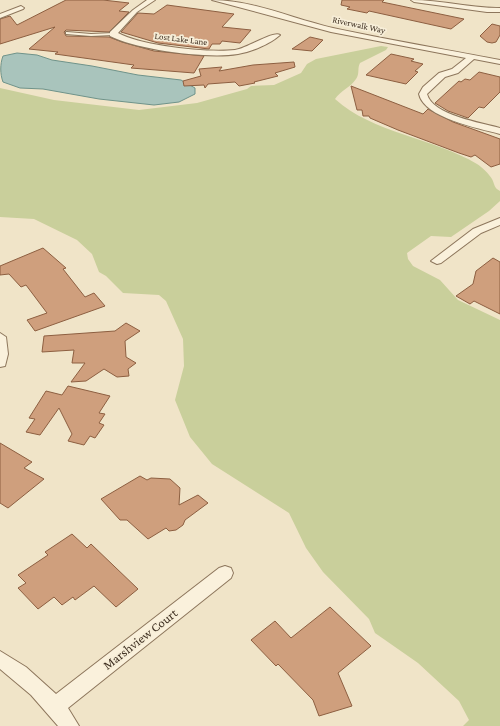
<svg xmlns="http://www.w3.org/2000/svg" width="500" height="726" viewBox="0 0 500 726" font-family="'Crimson Pro',serif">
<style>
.green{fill:#c9cf9b}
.water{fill:#a9c4bc;stroke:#6f938a}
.building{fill:#cf9f7d;stroke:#8d5f41}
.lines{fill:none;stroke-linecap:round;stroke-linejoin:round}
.lane-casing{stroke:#8d765c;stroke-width:2}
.street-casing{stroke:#8d765c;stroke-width:2}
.lane{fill:#faf1dc;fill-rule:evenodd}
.street{fill:#faf1dc;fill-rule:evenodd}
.labels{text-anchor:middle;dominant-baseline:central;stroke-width:3.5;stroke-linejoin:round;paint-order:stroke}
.far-street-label{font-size:9px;fill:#3d2e20;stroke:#f7eed8}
.near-street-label{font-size:13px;fill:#3d2e20;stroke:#f7eed8}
</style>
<rect width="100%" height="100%" fill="#f0e4c8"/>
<path class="green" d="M381,46L388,47L386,50L360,63C357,68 360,74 356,79C351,87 340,91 335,99C372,133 434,138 477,164C482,167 489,174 492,179C495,185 494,188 500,191V201L489,211L451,237L431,236L407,253L408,259L413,266L440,280L458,300L500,320V726H463L469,720L459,701L418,663L375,633L369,619L323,572L306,548L289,513L212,464L190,437L175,400L184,366L183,339L166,301L159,295L123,293L106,276L99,272L92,254L77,240L34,219L0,217V88L54,100L139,110L197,103L247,89L251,86L274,85L301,73L307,64L316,59Z"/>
<path class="water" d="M17,53L37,55L52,60L92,66L138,75L181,80L195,88V94L179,102L154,105L99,99L43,89L20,88L3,82C0,74 0,64 3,56Z"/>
<g class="building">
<polygon points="66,0 103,0 129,3 119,11 129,12 109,32 66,30 64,32 66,36 109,37 122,42 154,51 204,56 194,73 131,68 134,65 55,54 58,52 29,49 55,27 0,44 0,19 10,16 17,25"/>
<polygon points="342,0 384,0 382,2 464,19 451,29 369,11 367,13 347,9 350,7 341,5"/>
<polygon points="167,5 234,14 222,27 251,30 240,43 222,41 220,44 212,44 209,49 158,43 121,32 138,13 154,14"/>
<polygon points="492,24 500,26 500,35 496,42 492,43 487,42 480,36"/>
<polygon points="310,37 323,40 312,51 292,49"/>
<polygon points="391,54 414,59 411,61 423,64 415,71 418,72 406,84 366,75"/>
<polygon points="294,62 295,67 275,73 278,76 254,82 255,83 239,86 235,82 208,84 205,88 204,85 184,86 183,81 201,76 199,69 222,67 219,71 253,65"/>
<polygon points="479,72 500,77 500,92 484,108 479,107 468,118 448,111 435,103 459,81 461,82 465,79 470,80"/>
<polygon points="351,86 423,114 428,109 453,122 500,139 500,164 491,167 475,155 471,157 459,153 398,130 370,118 369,116 363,116 362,110 357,110"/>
<polygon points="43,248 66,268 63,269 85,297 94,293 105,306 35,331 27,320 47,313 26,285 21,287 9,274 0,275 0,266"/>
<polygon points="493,258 500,262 500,314 474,301 470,304 456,296 473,284 476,271"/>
<polygon points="126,323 140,331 125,341 126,357 136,363 128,369 129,376 117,377 104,369 86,381 71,382 85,363 72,363 74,350 42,352 44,336 115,331"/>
<polygon points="68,386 110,396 99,413 105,414 99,423 104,425 95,438 90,436 84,445 68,441 72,434 59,408 40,435 26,432 35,419 29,418 46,391 62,395"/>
<polygon points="0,443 32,462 24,468 44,479 8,508 0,503"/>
<polygon points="140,476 147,480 151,478 170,479 180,488 179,505 198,495 208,503 185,520 183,525 176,530 169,531 166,528 148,539 127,520 120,520 101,499"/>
<polygon points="72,534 87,548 91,544 138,589 116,607 94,586 75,600 73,597 62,605 54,597 38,609 18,588 26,583 18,575 48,555 45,552"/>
<polygon points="330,607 371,646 338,673 352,706 319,716 313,700 278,664 276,666 251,640 275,621 291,638"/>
</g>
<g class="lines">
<g class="lane-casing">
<polygon id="lane" points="67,32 91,34 113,33 115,34 113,35 91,36 66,34 66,32"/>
</g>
<g class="street-casing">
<g id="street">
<path d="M147,0H155L137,12L118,33C142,46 207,53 235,50C246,49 274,30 280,35C270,44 251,52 238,54C208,59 137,50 110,36V32L133,10Z"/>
<path d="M212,0C253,0 293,19 333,28C388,40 444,49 500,60V64L474,59L458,73L445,77L427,94C432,115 482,123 500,128V134C478,128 424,118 419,94L423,87L439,73L452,69L466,58L331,32Z"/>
<path d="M411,0C441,0 470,8 500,8V12H487L414,2Z"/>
<polygon points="21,6 24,8 23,9 0,18 0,14"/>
<polygon points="500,218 500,225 481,233 441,263 437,264 431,261 473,229"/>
<polygon points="0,333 6,337 8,354 5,366 0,367"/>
<polygon points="225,566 231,568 233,573 231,578 68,708 79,726 58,726 31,695 0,669 0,651 26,667 56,694 219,568"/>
</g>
</g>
<use href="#lane" class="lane"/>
<use href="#street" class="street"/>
</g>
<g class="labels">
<g class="far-street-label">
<text transform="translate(359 25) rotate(12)">Riverwalk Way</text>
<text transform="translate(181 39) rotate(7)">Lost Lake Lane</text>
</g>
<g class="near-street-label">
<text transform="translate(140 639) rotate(-38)">Marshview Court</text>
</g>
</g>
</svg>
